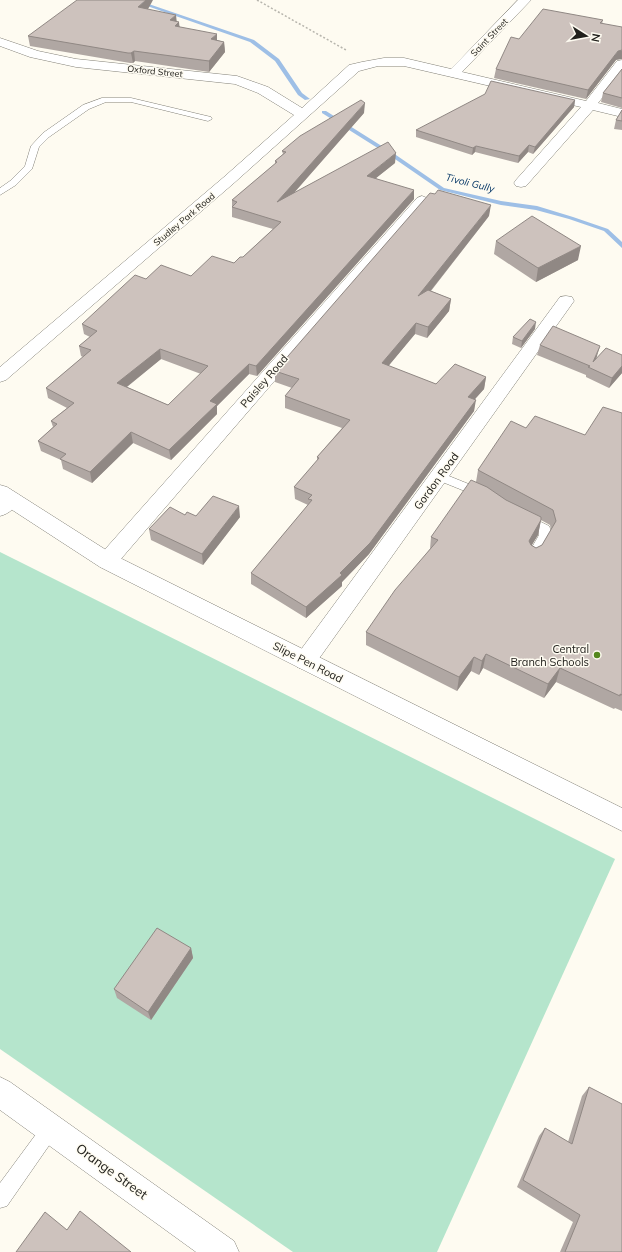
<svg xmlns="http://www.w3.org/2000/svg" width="622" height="1252" viewBox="0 0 622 1252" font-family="Mulish,sans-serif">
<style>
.green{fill:#b5e5cc}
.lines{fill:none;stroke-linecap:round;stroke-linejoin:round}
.stream{fill:#9ebfe6;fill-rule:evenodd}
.lane-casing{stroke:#838178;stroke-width:1}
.street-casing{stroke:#838178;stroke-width:1}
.secondary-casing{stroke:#838178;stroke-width:1}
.path{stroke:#b7b5ad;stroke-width:1.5;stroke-dasharray:2 2;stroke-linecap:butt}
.lane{fill:#fff;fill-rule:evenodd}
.street{fill:#fff;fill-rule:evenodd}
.secondary{fill:#fff;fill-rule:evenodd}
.wall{fill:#b0a7a3;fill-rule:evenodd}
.shaded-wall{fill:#908884}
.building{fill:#cdc2bd;stroke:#908884;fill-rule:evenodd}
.poi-dot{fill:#54871d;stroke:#fefbf1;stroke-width:1.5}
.labels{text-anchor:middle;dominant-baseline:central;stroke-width:3;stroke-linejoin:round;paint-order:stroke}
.far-street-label{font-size:9px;fill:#21201c;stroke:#fefbf1}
.far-water-label{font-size:10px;font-style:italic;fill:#083968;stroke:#fefbf1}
.street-label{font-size:11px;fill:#21201c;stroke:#fefbf1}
.poi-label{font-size:11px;fill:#21201c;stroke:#fefbf1;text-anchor:end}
.near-street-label{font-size:13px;fill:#21201c;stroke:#fefbf1}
</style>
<rect width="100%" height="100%" fill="#fefbf1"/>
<polygon class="green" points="0,552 615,859 437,1252 293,1252 0,1049"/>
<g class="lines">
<g class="stream">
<polygon points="130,0 137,0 254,40 279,59 302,93 310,99 305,100 298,95 275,61 250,42"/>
<polygon points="322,111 326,111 396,155 444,188 501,201 537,206 573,217 608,229 622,242 622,248 604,231 569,219 536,210 501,205 440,190 392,157 322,113"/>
</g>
<g class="lane-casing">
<g id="lane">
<polygon points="102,98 131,98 211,117 212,119 208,121 131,102 106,102 89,109 49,137 39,147 32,169 16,185 0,195 0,188 10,181 25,166 31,146 43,133 83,105"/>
<polygon points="439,472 486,491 488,494 486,497 482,498 435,479 433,476 435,473"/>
<path d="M525,514L549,526C555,536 542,550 537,559L533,561L529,559L527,556L539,535V531L521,521L519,518L521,515Z"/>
<polygon points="51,1119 57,1122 60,1128 57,1134 7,1206 0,1208 0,1183 45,1122"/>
</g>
</g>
<g class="street-casing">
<g id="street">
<polygon points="518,0 531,0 462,72 586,101 617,61 622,60 622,73 598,103 622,109 622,117 593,110 526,186 521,187 516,186 514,183 516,180 581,107 404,66 378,66 359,71 234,183 6,380 0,382 0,367 224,177 294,115 258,93 235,84 76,67 30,57 0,46 0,38 38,51 76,59 237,76 268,87 302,108 349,65 362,62 384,58 404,58 451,69"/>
<polygon points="422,196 427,198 430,201 427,204 114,567 107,569 100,567 97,561 100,555 417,198"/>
<polygon points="566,296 572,297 574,301 313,667 305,670 297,667 294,661 297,655 560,297"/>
<path d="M11,492L18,494L21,499C16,507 9,514 0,516V498L4,494Z"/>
</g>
</g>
<g class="secondary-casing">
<g id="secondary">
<polygon points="0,485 7,487 114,555 622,808 622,831 100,567 0,502"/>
<polygon points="0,1077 10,1082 234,1241 239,1252 196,1252 0,1110"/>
</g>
</g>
<polyline class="path" points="257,0 346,50"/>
<use href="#lane" class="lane"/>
<use href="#street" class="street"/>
<use href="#secondary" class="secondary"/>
</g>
<g class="wall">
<polygon points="603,20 602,24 616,60 586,99 494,78 496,69 519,39"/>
<polygon points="177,22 180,27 217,40 224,42 225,52 209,72 135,61 133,63 130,63 30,46 28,36"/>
<polygon points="622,69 622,108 601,102 603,93"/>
<polygon points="575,100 574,107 533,154 528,152 518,163 475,152 472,155 416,137 416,130"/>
<polygon points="622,110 622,130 614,129 616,120"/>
<path d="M364,113L294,193L395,163L376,178L414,199L257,376L249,374L217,406V414L171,460L133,443L92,483L63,469L61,460L41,451L38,441L53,427L51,421L67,408L48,398L46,388L83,357L81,356L79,346L90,337L84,334L82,324L146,279L191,276L234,263L243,257L273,229L232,217V200L275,164V161L283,154L282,151ZM161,359L201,374L168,405L127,387Z"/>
<polygon points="489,216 431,291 451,299 449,311 427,338 415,334 388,366 436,384 486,377 484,389 475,399 474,411 369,554 342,582 342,586 306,618 251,584 251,573 308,505 295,499 294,487 317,461 317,457 342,428 285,408 285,396 292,388 275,382 275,371"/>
<polygon points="496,241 578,260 536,282 494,254"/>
<polygon points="535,329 521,348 512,344 513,337"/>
<polygon points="540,345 597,356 596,359 622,355 622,373 609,388 586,377 586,375 537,355"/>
<path d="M622,413V711L615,708L614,709L556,682L544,698L483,668L479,675L471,671L457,691L366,645V632L430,549L431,537L476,482L478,470L526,428L585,435ZM541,520L550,525L551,530L542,545L536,548L531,545L538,535Z"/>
<polygon points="185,515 196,516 240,517 203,565 151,540 149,529"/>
<polygon points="191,948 193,958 151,1020 117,998 114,989"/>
<polygon points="589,1087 622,1252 560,1252 573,1222 517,1187 539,1136 545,1128 568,1142 582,1096"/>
</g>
<g class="shaded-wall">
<polygon points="146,0 153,0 147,11 138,7"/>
<polygon points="176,15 177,24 179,22 180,32 170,20"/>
<polygon points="217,34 217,44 211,39"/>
<polygon points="224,42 225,52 209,72 209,61"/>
<polygon points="622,50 622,59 616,60 586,99 588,90 618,51"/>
<polygon points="134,51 135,61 133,63 131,53"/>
<polygon points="575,100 574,107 533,154 535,147"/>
<polygon points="365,103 364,113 277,212 277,202"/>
<polygon points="529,145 528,152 518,163 519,156"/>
<polygon points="476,146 475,152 472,155 473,148"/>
<polygon points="396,153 395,163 366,186 367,176"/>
<polygon points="414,190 414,199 257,376 256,366"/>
<polygon points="491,205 489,216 417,308 418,296"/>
<polygon points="581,246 578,260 536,282 538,268"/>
<polygon points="451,299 449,311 427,338 428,327"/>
<polygon points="536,322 535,329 521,348 522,341"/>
<polygon points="416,323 415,334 381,375 382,363"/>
<polygon points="600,346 597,356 592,369 593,362"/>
<polygon points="160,349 161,359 119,393 117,383"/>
<polygon points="249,364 249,374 217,406 217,414 171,460 169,450 210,401"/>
<polygon points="622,366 622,373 609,388 612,378"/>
<polygon points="486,377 484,389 467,408 468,397"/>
<polygon points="476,400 474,411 369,554 342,582 342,586 306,618 306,607 340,573"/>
<polygon points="131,432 133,443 92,483 90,472"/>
<polygon points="239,506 240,517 203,565 202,554"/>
<polygon points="541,520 538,535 526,555 529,541"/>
<polygon points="486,654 483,668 479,675 482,661"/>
<polygon points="474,657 471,671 457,691 459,677"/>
<polygon points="560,668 556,682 544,698 548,684"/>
<polygon points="191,948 193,958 151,1020 148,1012"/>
</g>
<g class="building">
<polygon points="77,0 146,0 138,7 176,15 170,20 179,22 175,26 217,34 211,39 224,42 209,61 134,51 131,53 128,53 28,36"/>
<polygon points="543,9 603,20 600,23 622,27 622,50 618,51 588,90 496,69 511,37 519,39"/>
<polygon points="622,69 622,98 603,93"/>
<polygon points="491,81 575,100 535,147 529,145 519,156 476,146 473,148 416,130 485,94"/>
<path d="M361,100L365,103L277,202L388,142L396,153L367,176L414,190L256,366L249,364L210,401L217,404L169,450L131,432L90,472L60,459L66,454L38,441L57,424L51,421L74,403L46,388L91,350L79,346L97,331L82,324L135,275L146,279L161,265L191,276L212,256L234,263L240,257H243L281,222L232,207L237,202L232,200L277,162L275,161L286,152L282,151L300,136ZM160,349L208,366L168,405L117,383Z"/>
<polygon points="622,110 622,121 616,120"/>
<polygon points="438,190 491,205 418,296 428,290 451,299 428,327 416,323 382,363 436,384 455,364 486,377 468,397 476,400 370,543 340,573 342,575 306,607 251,573 312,500 308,499 312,495 294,487 319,458 317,457 350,420 285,396 299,379 275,371 430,193 435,194"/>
<polygon points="532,216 581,246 538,268 496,241"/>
<polygon points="530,319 536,322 522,341 513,337"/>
<polygon points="553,326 600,346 593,362 606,348 622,355 622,366 612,378 588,367 590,366 540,345"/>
<polygon points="603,407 622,413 622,695 620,694 620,696 560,668 548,684 486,654 482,661 474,657 459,677 366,632 395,590 438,540 431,537 471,480 487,487 506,500 541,517 541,520 529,541 531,545 536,548 542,545 556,521 553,510 478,470 511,421 526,428 535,416 585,435"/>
<polygon points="213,496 239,506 202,554 149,529 170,507 185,515 187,512 196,516"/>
<polygon points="157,928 191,948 148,1012 114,989"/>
<polygon points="589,1087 622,1104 622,1252 565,1252 580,1215 523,1180 545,1128 572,1144"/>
<polygon points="80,1211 131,1252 16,1252 45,1212 67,1230"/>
</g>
<circle class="poi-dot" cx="597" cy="655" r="4"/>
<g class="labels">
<g class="far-street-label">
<text transform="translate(489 37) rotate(-46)">Saint Street</text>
<text transform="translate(155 71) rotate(6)">Oxford Street</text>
<text transform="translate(184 219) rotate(-40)">Studley Park Road</text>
</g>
<g class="far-water-label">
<text transform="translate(470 183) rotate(14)">Tivoli Gully</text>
</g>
<g class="street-label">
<text transform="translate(264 381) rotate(-49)">Paisley Road</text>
<text transform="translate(436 481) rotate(-54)">Gordon Road</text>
<text transform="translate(308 662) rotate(27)">Slipe Pen Road</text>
</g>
<g class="poi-label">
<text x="589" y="649">Central<tspan x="589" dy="13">Branch Schools</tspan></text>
</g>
<g class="near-street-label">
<text transform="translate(112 1171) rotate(36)">Orange Street</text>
</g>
</g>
<g transform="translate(586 36) rotate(101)" stroke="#fefbf1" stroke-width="3" paint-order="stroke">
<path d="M0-3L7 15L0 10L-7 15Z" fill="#21201c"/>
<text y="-6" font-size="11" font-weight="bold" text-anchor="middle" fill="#21201c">N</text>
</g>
</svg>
